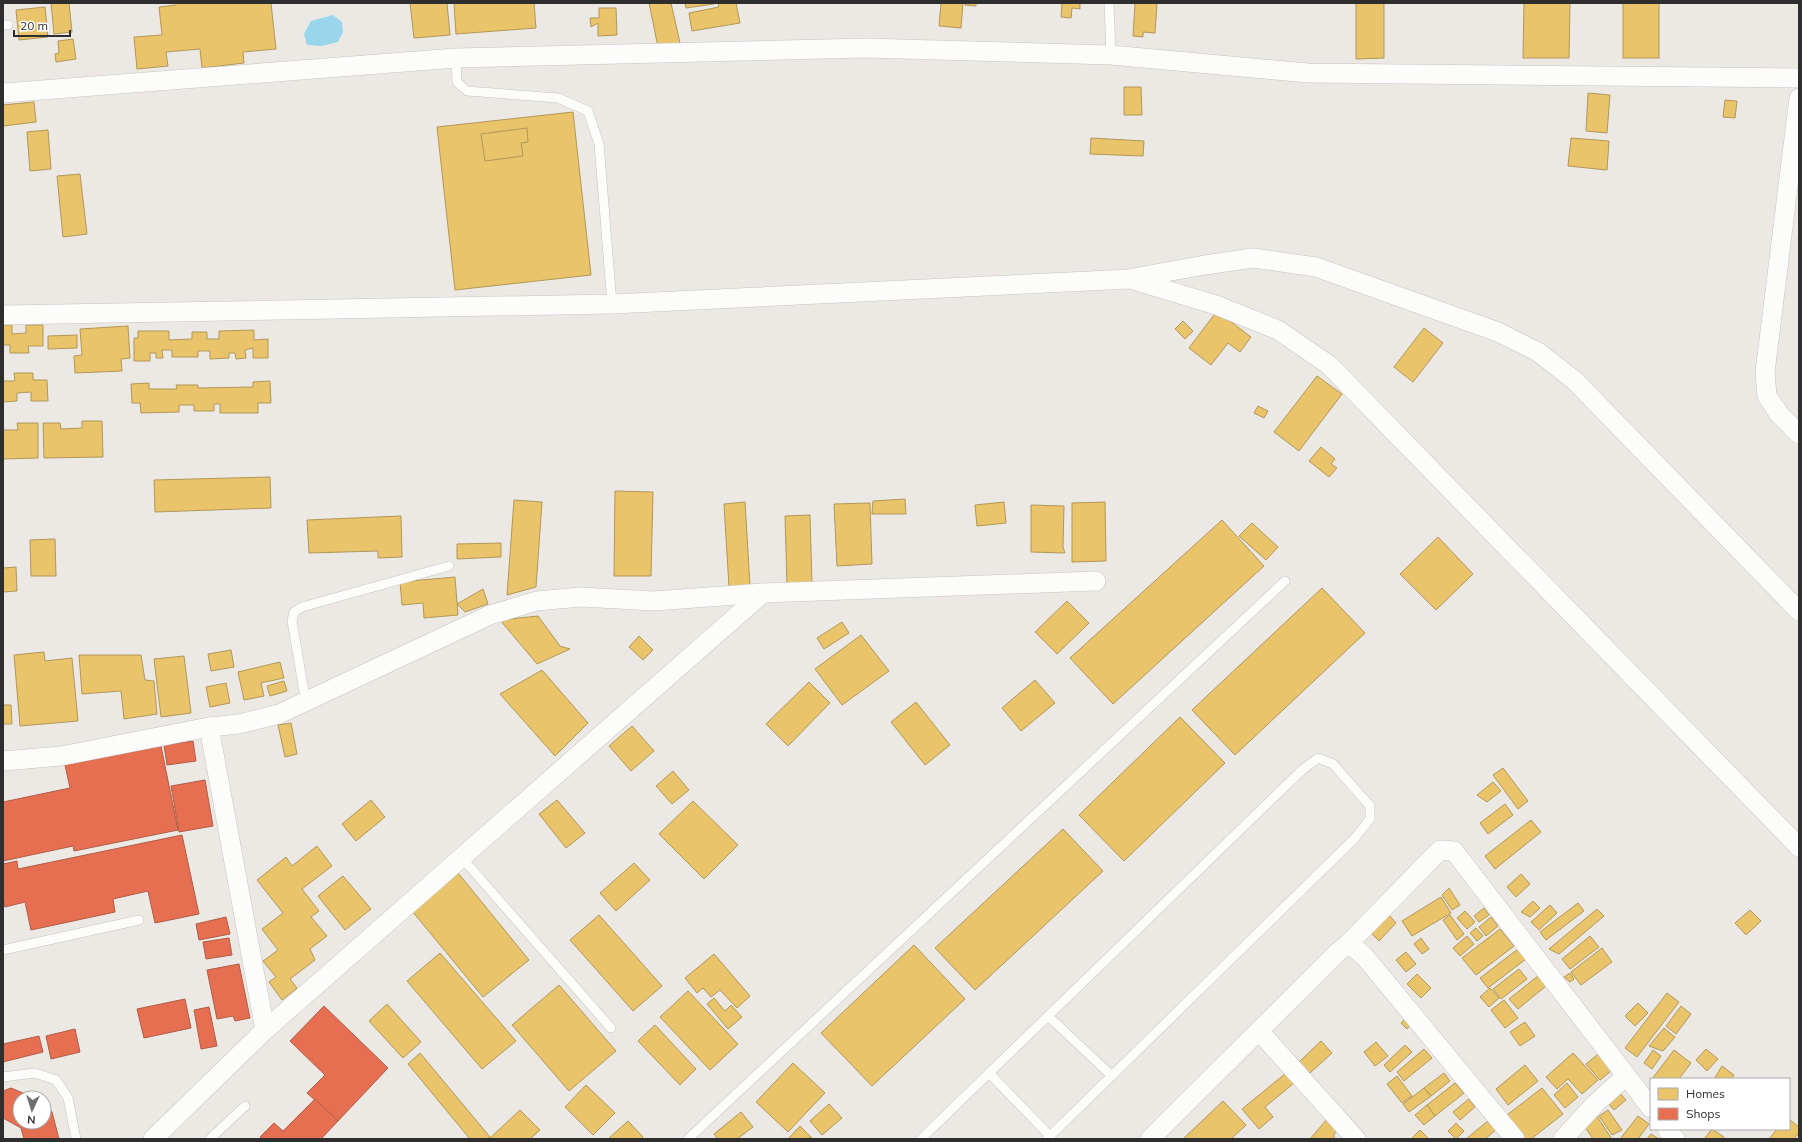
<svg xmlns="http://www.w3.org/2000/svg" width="1802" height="1142" viewBox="0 0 1802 1142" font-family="Mulish,sans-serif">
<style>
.water{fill:#99d6ec}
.homes{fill:#e9c46a;stroke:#b19758}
.shops{fill:#e76f51;stroke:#b05c46}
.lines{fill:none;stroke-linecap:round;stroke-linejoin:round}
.lane-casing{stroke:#c5c4c5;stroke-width:10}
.street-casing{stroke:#c5c4c5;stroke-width:20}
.lane{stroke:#fcfcfb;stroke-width:9}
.street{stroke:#fcfcfb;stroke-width:19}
</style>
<rect width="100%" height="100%" fill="#ece8e4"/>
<polygon class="water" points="333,15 342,22 343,32 338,42 322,46 307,45 304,34 311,21"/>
<g class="homes">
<polygon points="51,3 69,3 72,32 54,34"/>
<polygon points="176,3 271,3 276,49 243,52 244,63 202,68 200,49 166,52 168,66 137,69 134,37 162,35 159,7 176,5"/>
<polygon points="410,3 447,3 450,35 414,38"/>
<polygon points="454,3 534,3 536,28 456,34"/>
<polygon points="649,3 671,3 680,43 658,47"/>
<polygon points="685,3 714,3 714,4 686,8"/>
<polygon points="718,3 736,3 740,23 692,31 689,13 719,7"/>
<polygon points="941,3 963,3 961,28 939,26"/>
<polygon points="965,3 976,3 976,6 965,5"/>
<polygon points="1062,3 1080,3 1080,9 1072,8 1071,18 1061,17"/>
<polygon points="1135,3 1157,3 1155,33 1143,32 1143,37 1133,36"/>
<polygon points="1356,3 1384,3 1384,58 1356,59"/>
<polygon points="1524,3 1570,3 1569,58 1523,58"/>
<rect x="1623" y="3" width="36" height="55"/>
<polygon points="45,7 48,37 19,40 16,10"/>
<polygon points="599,8 616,8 617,35 598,36 598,23 591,27 590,18 599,18"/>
<polygon points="73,39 76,59 56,62 55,54 59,53 58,41"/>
<polygon points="1124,87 1141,87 1142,115 1124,115"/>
<polygon points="1588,93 1610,95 1607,133 1586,131"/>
<polygon points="1725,100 1737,101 1735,118 1723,117"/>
<polygon points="34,102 36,122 3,126 3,105"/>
<polygon points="573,112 591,275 455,290 437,127"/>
<polygon points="527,128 528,142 521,143 523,156 485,161 481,134"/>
<polygon points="48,130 51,169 30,171 27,132"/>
<polygon points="1091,138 1144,141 1143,156 1090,154"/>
<polygon points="1571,138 1609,141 1607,170 1568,166"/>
<polygon points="80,174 87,234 63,237 57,176"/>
<polygon points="1217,311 1251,337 1240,352 1228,343 1211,365 1189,348"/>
<polygon points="1183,321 1193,331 1185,339 1175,329"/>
<polygon points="3,325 12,325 12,334 26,333 26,325 43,325 43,346 28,346 29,353 10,353 10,345 3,345"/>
<polygon points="128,326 130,358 121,359 122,371 75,373 74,356 82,355 80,329"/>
<polygon points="1424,328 1443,343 1413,382 1394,367"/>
<polygon points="254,330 254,340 268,339 268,358 253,358 253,348 245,350 246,358 236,359 235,353 229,353 229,358 210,359 210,351 198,351 198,357 172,357 172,350 162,350 163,358 156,358 156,353 150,353 150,361 134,361 134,338 138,338 138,331 169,331 169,340 192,339 192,332 207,332 207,339 219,339 219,331"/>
<polygon points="77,335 77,348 48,349 48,336"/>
<polygon points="14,373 33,373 33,380 47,380 48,401 31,401 31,392 17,393 17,401 3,402 3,381 15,381"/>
<polygon points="1317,376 1342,394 1299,451 1274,432"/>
<polygon points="270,381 271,403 258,403 258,413 220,413 220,404 214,404 214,411 194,411 194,405 179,405 179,412 141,413 140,403 132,403 131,384 149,383 149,389 177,389 176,385 198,385 198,388 253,387 253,382"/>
<polygon points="1258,406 1268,411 1264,418 1254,413"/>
<polygon points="82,421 102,421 103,457 44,458 43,423 60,423 61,429 82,428"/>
<polygon points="17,423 38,423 38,458 3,459 3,430 18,430"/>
<polygon points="1321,447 1335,459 1331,464 1337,468 1329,477 1309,461"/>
<polygon points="270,477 271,508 155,512 154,480"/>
<polygon points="615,491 653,492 651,576 614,576"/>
<polygon points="905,499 906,514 872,514 873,501"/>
<polygon points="514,500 542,502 536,587 507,595"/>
<polygon points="745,502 750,586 729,587 724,504"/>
<polygon points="1004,502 1006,523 977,526 975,505"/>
<polygon points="1105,502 1106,561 1072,562 1072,503"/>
<polygon points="870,503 872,564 837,566 834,504"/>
<polygon points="1031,505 1064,506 1063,547 1065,553 1031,552"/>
<polygon points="810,515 812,585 787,586 785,516"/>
<polygon points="401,516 402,557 378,558 378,551 309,553 307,520"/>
<polygon points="1222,520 1264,566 1113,704 1070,658"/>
<polygon points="1252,523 1278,547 1266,560 1239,536"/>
<polygon points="1438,537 1473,574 1436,610 1400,574"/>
<polygon points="55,539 56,576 31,576 30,540"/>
<polygon points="501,543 501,557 457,559 457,544"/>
<polygon points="16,567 17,591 3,592 3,568"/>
<polygon points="455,577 458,615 424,618 423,603 402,605 400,582"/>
<polygon points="1322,588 1365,633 1235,755 1192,710"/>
<polygon points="483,589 488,604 465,612 457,604"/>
<polygon points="1067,601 1089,623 1057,654 1035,632"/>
<polygon points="538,616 560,646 570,649 537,664 500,620"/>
<polygon points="842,622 849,633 824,649 817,638"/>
<polygon points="861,635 889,671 842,705 815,669"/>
<polygon points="639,636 653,650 643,660 629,647"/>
<polygon points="231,650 234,667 211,671 208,654"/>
<polygon points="44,652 45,661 72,658 78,721 20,726 14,655"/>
<polygon points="79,655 141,655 145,680 154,681 157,714 124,719 121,691 82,694"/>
<polygon points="184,656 191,713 161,717 154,659"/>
<polygon points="280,662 284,678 261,683 264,696 244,700 238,672"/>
<polygon points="542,670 588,723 555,756 500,694"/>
<polygon points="1035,680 1055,703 1021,731 1002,708"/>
<polygon points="284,681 287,691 270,696 267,686"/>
<polygon points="809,682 830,703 788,746 766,724"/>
<polygon points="226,683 230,703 210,707 206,687"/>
<polygon points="916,702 950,745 925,765 891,722"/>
<polygon points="3,705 11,705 12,724 3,724"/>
<polygon points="1180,717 1225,763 1124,861 1079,815"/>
<polygon points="291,723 297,754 285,757 278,725"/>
<polygon points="632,726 654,751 631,771 609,746"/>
<polygon points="1503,768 1528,801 1518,809 1493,775"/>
<polygon points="673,771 689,790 672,804 656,786"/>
<polygon points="1493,782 1501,791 1487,802 1477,795"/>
<polygon points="371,800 385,817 356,841 342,824"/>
<polygon points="557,800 585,833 566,848 539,814"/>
<polygon points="693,801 738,845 704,879 659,834"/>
<polygon points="1505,804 1513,815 1488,834 1480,823"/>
<polygon points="1531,820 1541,832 1495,869 1485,856"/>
<polygon points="1063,829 1103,871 975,990 935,948"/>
<polygon points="317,846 332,866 302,889 319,911 311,917 327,936 310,949 315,960 290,979 297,988 282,1000 269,982 276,977 263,961 278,950 262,929 283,913 257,880 286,857 292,866"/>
<polygon points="634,863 650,880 616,911 600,893"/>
<polygon points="458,873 529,960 483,997 412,911"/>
<polygon points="1521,874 1530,884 1516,897 1507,887"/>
<polygon points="343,876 371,909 345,930 318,896"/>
<polygon points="1449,888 1460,905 1452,910 1442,895"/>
<polygon points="1441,897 1451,913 1412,936 1402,921"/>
<polygon points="1533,901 1540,908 1530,917 1521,912"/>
<polygon points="1578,903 1584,911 1546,940 1540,932"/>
<polygon points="1550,905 1557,913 1539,930 1531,922"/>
<polygon points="1484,908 1489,915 1479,922 1474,916"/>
<polygon points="1597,909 1604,916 1559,954 1549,949"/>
<polygon points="1750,910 1761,921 1746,935 1735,923"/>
<polygon points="1465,911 1475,922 1467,929 1457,918"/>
<polygon points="599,915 662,986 633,1011 570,940"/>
<polygon points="1389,915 1396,923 1379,941 1371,933"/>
<polygon points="1450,915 1464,934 1457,940 1443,920"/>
<polygon points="1491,917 1498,926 1486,936 1479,927"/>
<polygon points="1476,928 1483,936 1477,941 1470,933"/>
<polygon points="1500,929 1514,946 1476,975 1462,958"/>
<polygon points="1467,936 1474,944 1460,956 1453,948"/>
<polygon points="1590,936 1599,947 1570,969 1562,959"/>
<polygon points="1421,938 1429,949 1422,954 1414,944"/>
<polygon points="914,945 965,999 872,1086 821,1033"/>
<polygon points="1602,948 1612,962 1581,985 1571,972"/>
<polygon points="1518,949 1526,959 1488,988 1480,978"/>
<polygon points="1406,952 1416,964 1406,972 1396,960"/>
<polygon points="440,953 516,1041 482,1069 407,981"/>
<polygon points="714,954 750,996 737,1008 720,990 711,997 703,988 697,993 685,978"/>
<polygon points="1519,969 1527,979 1501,999 1493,989"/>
<polygon points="1570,973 1574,979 1570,982 1564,977"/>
<polygon points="1417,974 1431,988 1421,998 1407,984"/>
<polygon points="1538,976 1546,986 1518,1009 1509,999"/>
<polygon points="559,985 616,1051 569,1091 512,1025"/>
<polygon points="1490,988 1499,998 1489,1007 1480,997"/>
<polygon points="688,991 738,1044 710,1070 660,1017"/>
<polygon points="1667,993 1679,1002 1637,1057 1625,1048"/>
<polygon points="714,998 725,1011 731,1005 742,1017 728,1029 707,1004"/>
<polygon points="1504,1000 1518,1018 1505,1028 1491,1010"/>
<polygon points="1638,1003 1648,1013 1635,1026 1625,1016"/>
<polygon points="387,1004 421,1042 403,1058 369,1021"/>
<polygon points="1681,1006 1691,1014 1676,1034 1666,1026"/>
<polygon points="1406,1018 1412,1023 1407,1029 1401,1023"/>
<polygon points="1525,1022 1535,1036 1520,1046 1510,1032"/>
<polygon points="655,1025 696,1069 680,1085 638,1041"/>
<polygon points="1664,1028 1675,1037 1663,1051 1649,1046"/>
<polygon points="1321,1041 1332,1053 1310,1073 1299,1062"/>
<polygon points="1376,1042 1388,1056 1375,1066 1364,1052"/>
<polygon points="1405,1045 1412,1052 1390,1072 1384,1065"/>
<polygon points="1424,1049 1432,1058 1404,1081 1397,1072"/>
<polygon points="1706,1049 1718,1059 1707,1071 1696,1060"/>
<polygon points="1653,1050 1661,1056 1652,1069 1644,1063"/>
<polygon points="1674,1050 1691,1063 1679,1079 1652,1079"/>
<polygon points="1602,1051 1616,1067 1600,1080 1586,1064"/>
<polygon points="420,1053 490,1137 487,1139 470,1139 408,1064"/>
<polygon points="1573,1053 1598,1080 1582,1094 1568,1079 1557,1089 1546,1077"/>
<polygon points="793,1063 825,1093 788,1132 756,1102"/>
<polygon points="1525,1065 1538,1081 1508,1105 1496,1089"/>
<polygon points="1722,1066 1734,1075 1731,1079 1714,1079"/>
<polygon points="1286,1073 1294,1083 1265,1107 1273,1117 1259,1129 1242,1109"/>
<polygon points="1444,1073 1450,1081 1431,1096 1424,1088"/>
<polygon points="1397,1076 1412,1096 1402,1103 1387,1084"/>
<polygon points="1455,1083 1464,1093 1435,1116 1427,1105"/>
<polygon points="1567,1083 1578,1097 1565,1108 1554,1095"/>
<polygon points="586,1085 615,1113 593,1135 565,1107"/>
<polygon points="1424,1088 1431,1096 1409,1112 1403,1104"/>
<polygon points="1542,1088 1563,1114 1531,1139 1525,1139 1507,1115"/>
<polygon points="1619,1092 1626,1100 1614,1110 1607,1102"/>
<polygon points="1469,1099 1475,1107 1460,1120 1453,1112"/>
<polygon points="1223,1101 1246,1125 1231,1139 1185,1139 1184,1138"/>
<polygon points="829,1104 842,1118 822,1135 810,1121"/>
<polygon points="1427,1105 1435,1116 1424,1125 1415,1115"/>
<polygon points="520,1110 540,1130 530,1139 489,1139"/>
<polygon points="1608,1110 1622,1130 1612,1135 1599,1116"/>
<polygon points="741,1112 753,1127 737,1139 718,1139 714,1134"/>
<polygon points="1596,1115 1612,1139 1593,1139 1583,1124"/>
<polygon points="1638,1116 1649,1124 1638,1139 1620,1139"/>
<polygon points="1328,1118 1340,1128 1334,1134 1334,1139 1310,1139"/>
<polygon points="1789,1119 1799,1127 1799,1133 1794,1139 1769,1139 1777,1129 1789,1129"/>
<polygon points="1489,1120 1497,1129 1485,1139 1466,1139"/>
<polygon points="628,1121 643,1137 641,1139 608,1139"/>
<polygon points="1456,1123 1464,1131 1456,1139 1448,1131"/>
<polygon points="800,1126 812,1138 788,1139"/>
<polygon points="1712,1129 1724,1137 1723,1139 1704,1139"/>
<polygon points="1420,1130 1429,1139 1411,1139"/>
<polygon points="1651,1134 1659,1139 1647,1139"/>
</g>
<g class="shops">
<polygon points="193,741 196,761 167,765 164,745"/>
<polygon points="161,746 178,830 74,851 73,846 3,861 3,802 70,788 65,765"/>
<polygon points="205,780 213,826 179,832 171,786"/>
<polygon points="182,835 199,914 155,923 148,891 113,899 115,912 31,930 25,902 5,907 3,899 3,864 17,861 18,869"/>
<polygon points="226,917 230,934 199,940 196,924"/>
<polygon points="229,938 232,955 206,959 203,942"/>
<polygon points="239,964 250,1018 235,1021 233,1016 217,1019 207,970"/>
<polygon points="185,999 191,1028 144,1038 137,1009"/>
<polygon points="324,1006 388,1068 338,1121 307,1093 325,1075 290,1041"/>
<polygon points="209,1007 217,1046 201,1049 194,1010"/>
<polygon points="75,1029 80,1052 51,1059 46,1036"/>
<polygon points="39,1036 43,1052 3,1062 3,1044"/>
<polygon points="11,1088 35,1098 20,1098 20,1122 44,1122 44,1102 52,1112 59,1139 24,1139 21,1128 3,1118 3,1091"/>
<polygon points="315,1099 338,1121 321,1139 262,1139 260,1137 274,1123 283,1131"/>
</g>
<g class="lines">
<g class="lane-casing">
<g id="lane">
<polyline points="1109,3 1111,55"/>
<polyline points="3,25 8,25"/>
<polyline points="456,58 457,82 467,91 558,98 588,111 599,144 612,304"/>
<polyline points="306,703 292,621 294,612 302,607 449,566"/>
<polyline points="462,858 611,1028"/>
<polyline points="3,950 139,920"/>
<polyline points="1048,1016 1112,1076"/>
<polyline points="989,1073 1050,1136"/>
<polyline points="3,1077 35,1073 56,1080 68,1098 76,1139"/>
<polyline points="210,1139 245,1106"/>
<polyline points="688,1139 1285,581"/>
<polyline points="921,1139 1302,770 1318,758 1333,764 1370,806 1370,819 1354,839 1047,1139"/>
</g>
</g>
<g class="street-casing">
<g id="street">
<polyline points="3,93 456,58 865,48 1111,55 1308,73 1799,78"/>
<polyline points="1799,98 1765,372 1767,396 1779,414 1799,434"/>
<polyline points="1133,278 1205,265 1253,258 1316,267 1498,332 1538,352 1574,380 1799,611"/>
<polyline points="3,315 612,304 1130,279 1216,305 1278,330 1329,365 1799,847"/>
<polyline points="209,727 265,1030"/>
<polyline points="3,761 61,756 209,727 239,724 279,714 490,615 537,601 581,597 654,601 763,593 1096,581"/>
<polyline points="1349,943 1440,850 1454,851 1651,1108"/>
<polyline points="1259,1031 1356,1139"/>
<polyline points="1667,1129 1675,1139"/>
<polyline points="153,1139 265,1030 763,593"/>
<polyline points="1150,1139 1338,952 1349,943 1365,957 1515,1139"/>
<polyline points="1563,1139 1595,1104 1626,1076"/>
</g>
</g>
<use href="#lane" class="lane"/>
<use href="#street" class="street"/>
</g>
<rect width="1802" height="1142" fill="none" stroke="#2e2e2e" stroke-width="8"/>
<rect x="1650" y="1078" width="140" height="52" fill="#ffffff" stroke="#ababab"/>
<rect x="1658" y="1088" width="20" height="12" fill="#e9c46a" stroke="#ababab"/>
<text x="1686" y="1098" font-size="12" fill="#2e2e2e">Homes</text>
<rect x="1658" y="1108" width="20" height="12" fill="#e76f51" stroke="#ababab"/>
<text x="1686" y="1118" font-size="12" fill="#2e2e2e">Shops</text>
<g transform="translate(32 1110) rotate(184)"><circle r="19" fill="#ffffff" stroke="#ababab"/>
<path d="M0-3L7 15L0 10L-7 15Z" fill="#706f6e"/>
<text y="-6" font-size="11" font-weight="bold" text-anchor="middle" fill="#2e2e2e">N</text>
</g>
<path d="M14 30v6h56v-6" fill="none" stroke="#2e2e2e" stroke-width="2"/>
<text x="20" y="30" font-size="12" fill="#2e2e2e" stroke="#ffffff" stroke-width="3" paint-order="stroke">20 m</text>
</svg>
